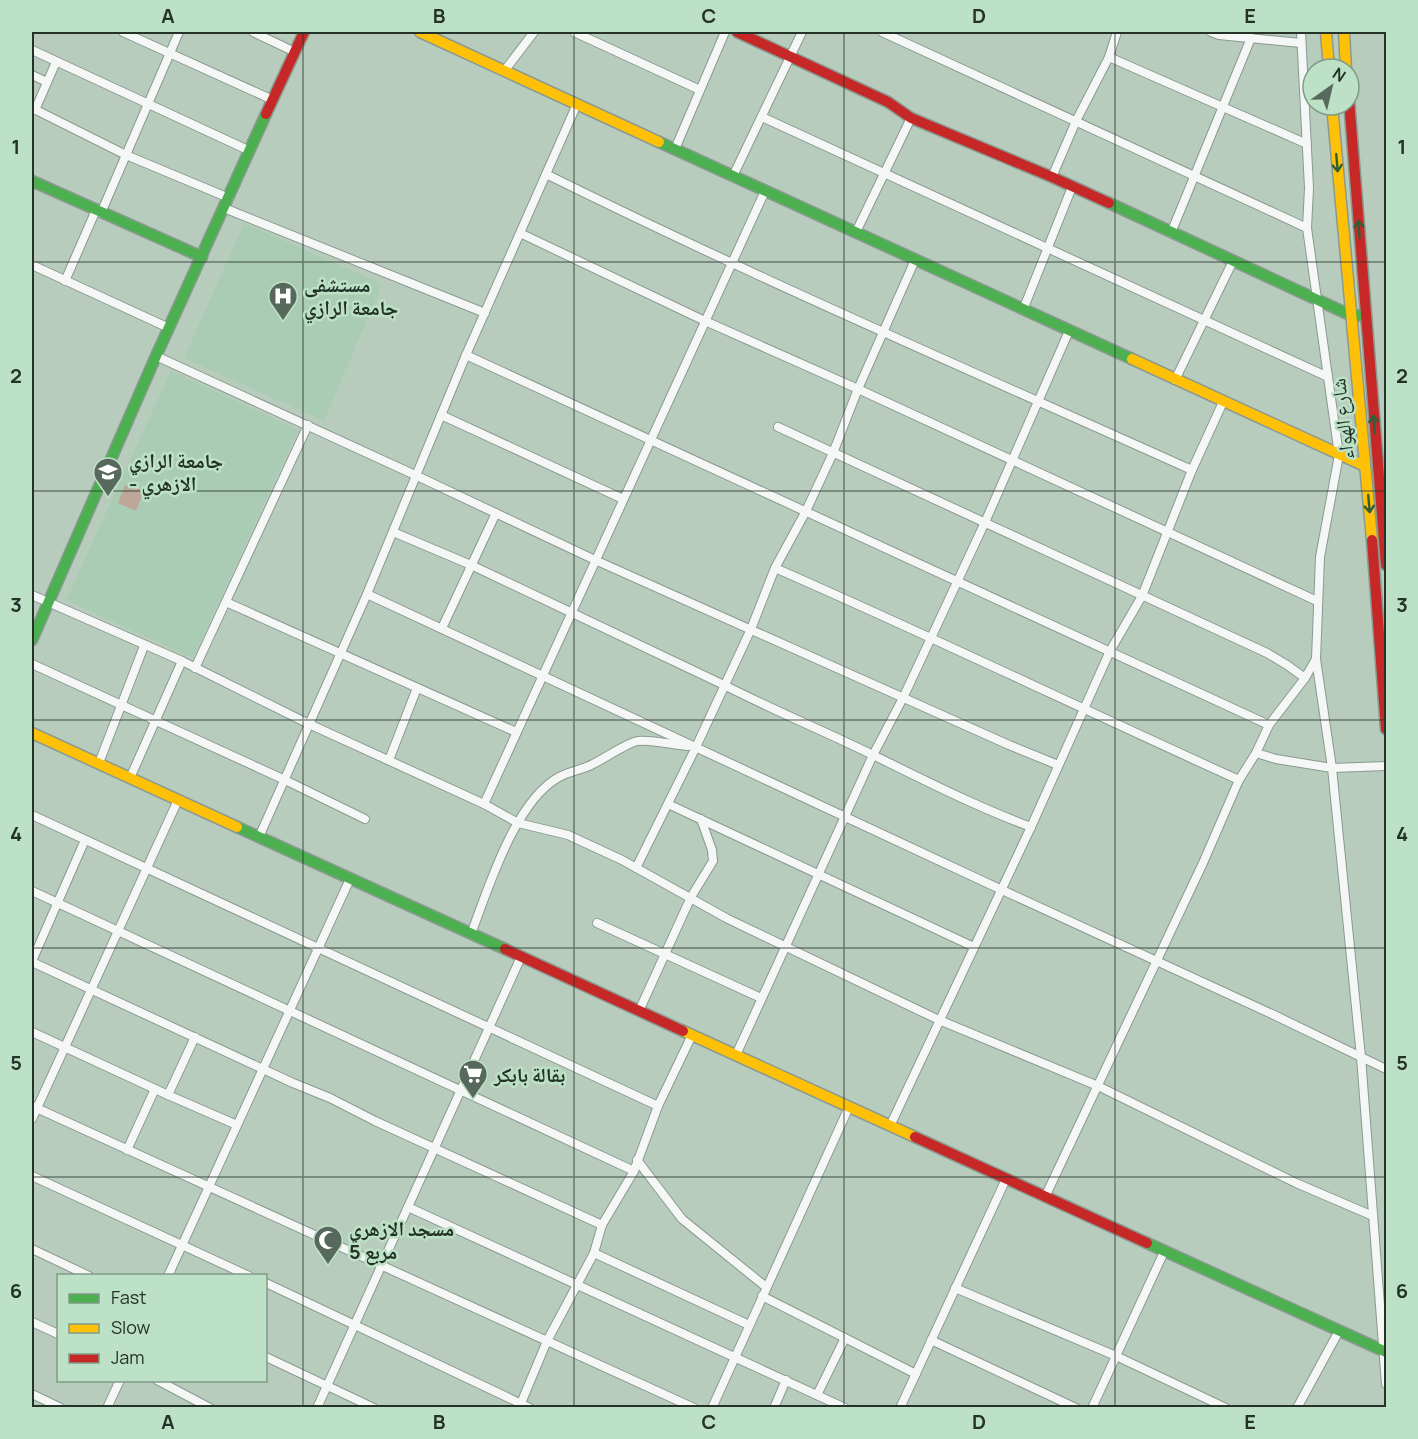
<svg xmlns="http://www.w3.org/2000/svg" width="1418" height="1439" viewBox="0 0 1418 1439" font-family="Manrope,'Noto Naskh Arabic',sans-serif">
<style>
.built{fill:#aaccb4}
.green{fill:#bda799}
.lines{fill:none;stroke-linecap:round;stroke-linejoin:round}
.street-casing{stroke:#8a9a8f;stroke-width:10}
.fast-casing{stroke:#8a9a8f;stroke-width:13}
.slow-casing{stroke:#8a9a8f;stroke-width:13}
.jam-casing{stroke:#8a9a8f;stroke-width:13}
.street{stroke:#f4f7f5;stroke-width:8}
.fast{stroke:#4caf50;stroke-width:10}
.slow{stroke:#ffc107;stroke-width:10}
.jam{stroke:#c62828;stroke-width:10}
.oneway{stroke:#325e36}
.grid{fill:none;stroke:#243228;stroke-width:1.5;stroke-opacity:0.55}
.labels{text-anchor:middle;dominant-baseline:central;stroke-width:5;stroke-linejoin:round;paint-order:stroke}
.poi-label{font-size:20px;font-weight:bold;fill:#243228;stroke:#bce1c6;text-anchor:start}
.street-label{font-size:20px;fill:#243228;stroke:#bce1c6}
.neatline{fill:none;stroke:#243228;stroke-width:2}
.grid-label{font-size:20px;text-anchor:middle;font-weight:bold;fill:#243228}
</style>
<rect width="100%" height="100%" fill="#b7ccbd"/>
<g class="built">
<polygon points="244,223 382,284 324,421 184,358"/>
<polygon points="171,371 298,430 193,658 66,600"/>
</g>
<polygon class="green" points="125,485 144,491 136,511 118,503"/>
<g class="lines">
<g class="street-casing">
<g id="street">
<polyline points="123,32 273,100"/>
<polyline points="253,32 295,52"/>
<polyline points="574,32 700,90"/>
<polyline points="882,32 1307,228"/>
<polyline points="1211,32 1219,35 1301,43"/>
<polyline points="1301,32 1309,188 1307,228 1339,455 1320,557 1316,659 1332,768 1361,1057 1386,1384"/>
<polyline points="32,50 250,151"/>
<polyline points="1109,57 1307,144"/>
<polyline points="505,70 534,32"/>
<polyline points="32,75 47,82"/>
<polyline points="32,108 126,155 229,198"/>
<polyline points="35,110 56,62"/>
<polyline points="762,117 1328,377"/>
<polyline points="675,149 725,32"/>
<path d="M546,174C758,279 976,373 1192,470"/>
<polyline points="733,176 802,32"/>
<polyline points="1052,177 1076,121 1109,57 1117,32"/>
<polyline points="224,208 485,313"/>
<polyline points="101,213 179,32"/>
<polyline points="856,232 911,118"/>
<polyline points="1171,233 1251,38"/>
<polyline points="522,234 705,321 858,389 1317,601"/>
<polyline points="32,265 169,328"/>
<polyline points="65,281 96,210"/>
<polyline points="1023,310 1072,187"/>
<polyline points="466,355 1269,725"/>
<polyline points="156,356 415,475 595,560 1009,745 1058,765"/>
<polyline points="1175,380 1233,261"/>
<polyline points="441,415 623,499"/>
<polyline points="778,427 1267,653 1287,665 1305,678"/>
<path d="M393,532L471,565L724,685C773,710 824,731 873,755C926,781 977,807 1031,827L890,1126"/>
<path d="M775,568C931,636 1084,710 1239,780"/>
<polyline points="367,594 1002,890 1274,1015 1386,1069"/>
<polyline points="32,595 182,661 309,724 484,804 518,823 568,835 622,860 728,919 939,1020 1098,1086 1296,1183 1373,1216"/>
<polyline points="226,602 516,732"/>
<polyline points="442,628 496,513"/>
<polyline points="32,664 285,780 365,819"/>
<polyline points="195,668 308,425"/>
<polyline points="1256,753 1276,759 1332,768 1386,766"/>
<polyline points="389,760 417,688"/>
<polyline points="99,763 144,646"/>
<polyline points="130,778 182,661"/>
<polyline points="484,804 765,191"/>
<polyline points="668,804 974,947"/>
<polyline points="32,815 658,1106"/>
<polyline points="1031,827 1110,651 1142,596 1192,470 1223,402"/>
<polyline points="259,837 367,594 466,355 577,104"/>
<polyline points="636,868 696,747 751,629 775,568 806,511 833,453 858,389 915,260"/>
<polyline points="32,891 634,1171"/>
<polyline points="597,923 761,998"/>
<path d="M471,934C488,889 515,801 559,777C570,771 582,770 593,764C604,759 628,742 638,741C649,739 675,745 688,746"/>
<polyline points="32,961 85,840"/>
<polyline points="32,962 293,1083 330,1098 375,1121 602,1225"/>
<polyline points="639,1011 691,897 713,861 712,850 701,819"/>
<polyline points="32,1032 168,1095 237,1125"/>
<polyline points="736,1055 873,755 903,698 986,520 1069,331"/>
<polyline points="168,1095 195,1037"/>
<polyline points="32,1106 694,1408"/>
<polyline points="32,1119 178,800"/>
<polyline points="127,1150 155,1089"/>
<polyline points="637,1160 682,1219 766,1287"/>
<polyline points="32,1176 249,1276"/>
<polyline points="1045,1197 1203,863 1239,780 1256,753 1269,725 1305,678 1316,659"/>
<polyline points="408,1207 845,1408"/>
<polyline points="32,1249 89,1276"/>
<polyline points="594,1253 749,1325"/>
<polyline points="168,1276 350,879"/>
<polyline points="266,1283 530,1408"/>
<polyline points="955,1288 1116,1356 1226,1408"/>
<polyline points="762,1296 916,1374"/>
<polyline points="32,1322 58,1334"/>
<polyline points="931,1340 1076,1408"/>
<polyline points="266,1357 374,1408"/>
<polyline points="157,1380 210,1408"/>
<polyline points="32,1394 61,1408"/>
<polyline points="817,1395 845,1338"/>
<polyline points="107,1408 120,1380"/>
<polyline points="317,1408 521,957"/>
<polyline points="519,1408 547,1341 594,1253 602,1225 634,1171 658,1106 692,1035"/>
<polyline points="712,1408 849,1107"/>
<polyline points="774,1408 786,1380"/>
<polyline points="900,1408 1006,1179"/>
<polyline points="1092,1408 1164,1252"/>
<polyline points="1297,1408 1339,1331"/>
</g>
</g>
<g class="fast-casing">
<g id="fast">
<polyline points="659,142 1132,359"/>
<polyline points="32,181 202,257"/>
<polyline points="1109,203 1350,315 1366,316"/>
<polyline points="32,640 156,356 266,114"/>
<polyline points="237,827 505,949"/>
<polyline points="1147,1243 1386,1352"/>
</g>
</g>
<g class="slow-casing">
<g id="slow">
<polyline points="420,32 659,142"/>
<polyline points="1326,32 1329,69"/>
<polyline points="1344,32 1346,69"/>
<polyline points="1332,105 1372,540"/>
<polyline points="1132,359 1365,466"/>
<polyline points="32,733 237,827"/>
<polyline points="683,1031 915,1137"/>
</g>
</g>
<g class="jam-casing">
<g id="jam">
<polyline points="737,32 888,102 911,118 1052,177 1109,203"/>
<polyline points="1349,100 1386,565"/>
<polyline points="266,114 304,32"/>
<polyline points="1372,540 1386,729"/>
<polyline points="505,949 683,1031"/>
<polyline points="915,1137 1147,1243"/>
</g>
</g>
<use href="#street" class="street"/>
<use href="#fast" class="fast"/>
<use href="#slow" class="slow"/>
<use href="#jam" class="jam"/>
</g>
<defs><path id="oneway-shaft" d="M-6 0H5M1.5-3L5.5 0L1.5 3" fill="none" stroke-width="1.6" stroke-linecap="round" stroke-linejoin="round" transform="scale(1.5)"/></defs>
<g class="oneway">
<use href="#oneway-shaft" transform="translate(1337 163) rotate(85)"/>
<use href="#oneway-shaft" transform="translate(1359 229) rotate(-94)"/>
<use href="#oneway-shaft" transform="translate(1374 424) rotate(-94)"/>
<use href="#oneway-shaft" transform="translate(1369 504) rotate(85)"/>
</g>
<path class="grid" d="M303,32V1408M574,32V1408M844,32V1408M1115,32V1408M32,262H1386M32,491H1386M32,720H1386M32,948H1386M32,1177H1386"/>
<defs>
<g id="hospital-pin" transform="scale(1.5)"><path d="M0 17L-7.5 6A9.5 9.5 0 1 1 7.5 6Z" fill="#57685c" stroke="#bce1c6"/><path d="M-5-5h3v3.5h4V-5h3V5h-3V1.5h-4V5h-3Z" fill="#fff"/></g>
<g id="university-pin" transform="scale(1.5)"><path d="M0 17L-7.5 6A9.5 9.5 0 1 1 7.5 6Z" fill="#57685c" stroke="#bce1c6"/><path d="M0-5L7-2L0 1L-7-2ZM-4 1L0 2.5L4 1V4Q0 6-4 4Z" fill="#fff"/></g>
<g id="supermarket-pin" transform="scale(1.5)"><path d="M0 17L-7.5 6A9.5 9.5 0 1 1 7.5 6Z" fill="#57685c" stroke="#bce1c6"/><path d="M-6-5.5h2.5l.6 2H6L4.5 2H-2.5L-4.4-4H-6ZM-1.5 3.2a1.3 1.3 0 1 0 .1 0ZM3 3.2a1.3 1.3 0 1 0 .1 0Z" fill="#fff"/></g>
<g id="mosque-pin" transform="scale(1.5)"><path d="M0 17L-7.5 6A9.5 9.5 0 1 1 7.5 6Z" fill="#57685c" stroke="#bce1c6"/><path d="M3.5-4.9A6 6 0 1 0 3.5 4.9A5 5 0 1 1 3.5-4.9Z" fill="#fff"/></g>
</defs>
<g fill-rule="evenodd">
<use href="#hospital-pin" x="283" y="296"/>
<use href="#university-pin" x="108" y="472"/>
<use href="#supermarket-pin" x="473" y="1074"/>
<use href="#mosque-pin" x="328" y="1240"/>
</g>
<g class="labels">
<g class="poi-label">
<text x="304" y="284">مستشفى<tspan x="304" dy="23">جامعة الرازي</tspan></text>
<text x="129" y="460">جامعة الرازي<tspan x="129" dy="23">- الازهري</tspan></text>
<text x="494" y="1074">بقالة بابكر</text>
<text x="349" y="1228">مسجد الازهري<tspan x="349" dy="23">مربع 5</tspan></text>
</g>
<g class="street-label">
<text transform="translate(1342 419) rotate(-96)">شارع الهواء</text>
</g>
</g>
<rect width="1418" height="1439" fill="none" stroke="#bce1c6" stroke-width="66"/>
<rect x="57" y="1274" width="210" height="108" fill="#bce1c6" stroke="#7f9b87" stroke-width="1.5"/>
<rect x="69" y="1294" width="30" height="9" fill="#4caf50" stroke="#7f9b87" stroke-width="1.5"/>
<text x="111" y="1304" font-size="18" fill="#243228">Fast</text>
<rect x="69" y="1324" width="30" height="9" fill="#ffc107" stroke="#7f9b87" stroke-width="1.5"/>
<text x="111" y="1334" font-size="18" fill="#243228">Slow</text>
<rect x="69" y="1354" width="30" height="9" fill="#c62828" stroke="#7f9b87" stroke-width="1.5"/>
<text x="111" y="1364" font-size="18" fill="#243228">Jam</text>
<g transform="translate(1331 87) rotate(34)"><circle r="28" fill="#bce1c6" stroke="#7f9b87" stroke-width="1.5"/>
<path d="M0-4.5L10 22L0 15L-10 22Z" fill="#57685c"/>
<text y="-9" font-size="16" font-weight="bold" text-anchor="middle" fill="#243228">N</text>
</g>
<rect x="33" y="33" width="1352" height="1373" class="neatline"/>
<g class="grid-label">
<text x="168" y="23">A</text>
<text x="439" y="23">B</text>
<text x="709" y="23">C</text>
<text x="979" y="23">D</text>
<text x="1250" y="23">E</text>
<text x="16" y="154">1</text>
<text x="1402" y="154">1</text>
<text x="16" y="383">2</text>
<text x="1402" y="383">2</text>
<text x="16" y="612">3</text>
<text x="1402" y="612">3</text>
<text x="16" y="841">4</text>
<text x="1402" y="841">4</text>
<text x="16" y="1070">5</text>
<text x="1402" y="1070">5</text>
<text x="16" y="1298">6</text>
<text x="1402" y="1298">6</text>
<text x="168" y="1429">A</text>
<text x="439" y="1429">B</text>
<text x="709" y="1429">C</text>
<text x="979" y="1429">D</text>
<text x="1250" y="1429">E</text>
</g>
</svg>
